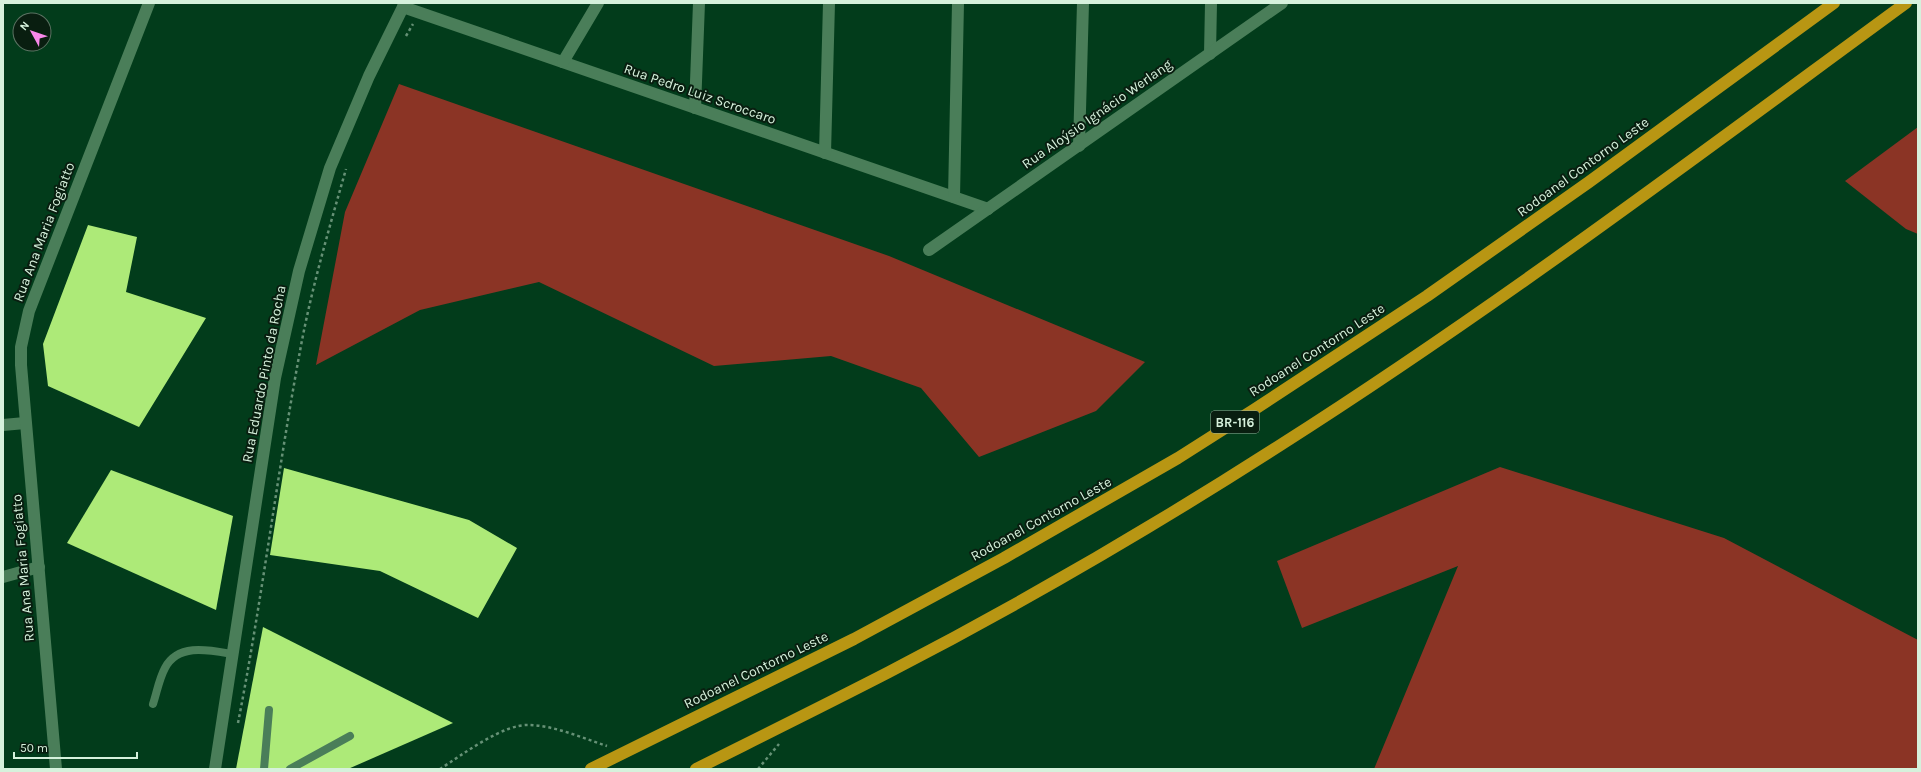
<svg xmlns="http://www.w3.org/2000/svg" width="1921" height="772" viewBox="0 0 1921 772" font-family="Karla,sans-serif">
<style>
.green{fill:#8b3425}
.building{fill:#adea78}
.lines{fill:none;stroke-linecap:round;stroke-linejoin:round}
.path{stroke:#669176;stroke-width:2.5;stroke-dasharray:3 3;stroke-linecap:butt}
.lane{stroke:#4a7e59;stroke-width:8}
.street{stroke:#4a7e59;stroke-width:12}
.secondary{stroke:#4a7e59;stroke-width:12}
.highway{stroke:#b89613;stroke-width:12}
.labels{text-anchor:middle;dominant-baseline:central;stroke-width:4;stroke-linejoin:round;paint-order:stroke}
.shield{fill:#091e10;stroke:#98b29f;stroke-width:1}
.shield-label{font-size:13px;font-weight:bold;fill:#d6f1dc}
.street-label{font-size:14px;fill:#d6f1dc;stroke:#091e10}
</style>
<rect width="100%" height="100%" fill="#023c1b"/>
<g class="green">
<polygon points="399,84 889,256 1145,362 1096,411 979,457 921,388 831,356 714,366 539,282 420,310 316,365 345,212"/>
<polygon points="1918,127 1918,234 1906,229 1845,181"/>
<polygon points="1500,467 1724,538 1918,640 1918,769 1374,769 1458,566 1302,628 1277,561"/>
</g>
<g class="building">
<polygon points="88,225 137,237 126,292 206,318 139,427 48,386 43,344"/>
<polygon points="284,468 469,520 517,548 478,618 380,571 270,555"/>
<polygon points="111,470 233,516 216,610 67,543"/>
<polygon points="263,627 453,723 348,769 236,769"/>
</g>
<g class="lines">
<g class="path">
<polyline points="406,36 413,24"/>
<path d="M238,723C262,600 277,475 300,351C311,290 329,229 346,169"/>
<path d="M440,769C462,755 504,723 530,725C556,726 582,738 607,746"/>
<polyline points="758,769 779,744"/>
</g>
<g class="lane">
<path d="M153,704C157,692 159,679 165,668C178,643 209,650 232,654"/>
<polyline points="264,769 269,710"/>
<polyline points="290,769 350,736"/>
</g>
<g class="street">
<polyline points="403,7 988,209"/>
<polyline points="1210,54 1211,3"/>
<polyline points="563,62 598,3"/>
<polyline points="695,108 699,3"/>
<polyline points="1079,146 1083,3"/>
<polyline points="825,153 829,3"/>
<polyline points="954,197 958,3"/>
<polyline points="929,250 1282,3"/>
<polyline points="3,425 25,423"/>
<polyline points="3,577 39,567"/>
<polyline points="56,769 21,365 21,347 29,311 149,3"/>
</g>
<polyline class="secondary" points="215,769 275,378 299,271 330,168 369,76 405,3"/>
<g class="highway">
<polyline points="591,769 854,639 1004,558 1178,458 1255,409 1427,296 1589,182 1834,3"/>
<path d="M696,769C760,737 825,705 889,672C1022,603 1156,525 1282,444C1497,307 1701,153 1906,3"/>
</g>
</g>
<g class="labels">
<rect class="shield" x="1211" y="411" width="48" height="22" rx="3"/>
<g class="shield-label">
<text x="1235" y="422">BR-116</text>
</g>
<g class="street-label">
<text transform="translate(700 94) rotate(19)">Rua Pedro Luiz Scroccaro</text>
<text transform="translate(1097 114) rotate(-35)">Rua Aloýsio Ignácio Werlang</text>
<text transform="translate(1583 167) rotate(-36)">Rodoanel Contorno Leste</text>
<text transform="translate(44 232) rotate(-69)">Rua Ana Maria Fogiatto</text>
<text transform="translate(1317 350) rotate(-33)">Rodoanel Contorno Leste</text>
<text transform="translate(264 374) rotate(-79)">Rua Eduardo Pinto da Rocha</text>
<text transform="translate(1041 519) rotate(-29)">Rodoanel Contorno Leste</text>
<text transform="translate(23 568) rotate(-95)">Rua Ana Maria Fogiatto</text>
<text transform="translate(756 670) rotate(-26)">Rodoanel Contorno Leste</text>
</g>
</g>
<rect width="1921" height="772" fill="none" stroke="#d6f1dc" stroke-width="8"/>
<g transform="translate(32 32) rotate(310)"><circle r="19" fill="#091e10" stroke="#5b7262"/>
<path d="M0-3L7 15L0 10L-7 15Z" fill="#f888ea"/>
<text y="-6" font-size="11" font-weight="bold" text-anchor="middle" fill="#d6f1dc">N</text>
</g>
<path d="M14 752v6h123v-6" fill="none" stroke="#d6f1dc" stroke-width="2"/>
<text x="20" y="752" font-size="12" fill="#d6f1dc" stroke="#091e10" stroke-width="3" paint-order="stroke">50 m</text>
</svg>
